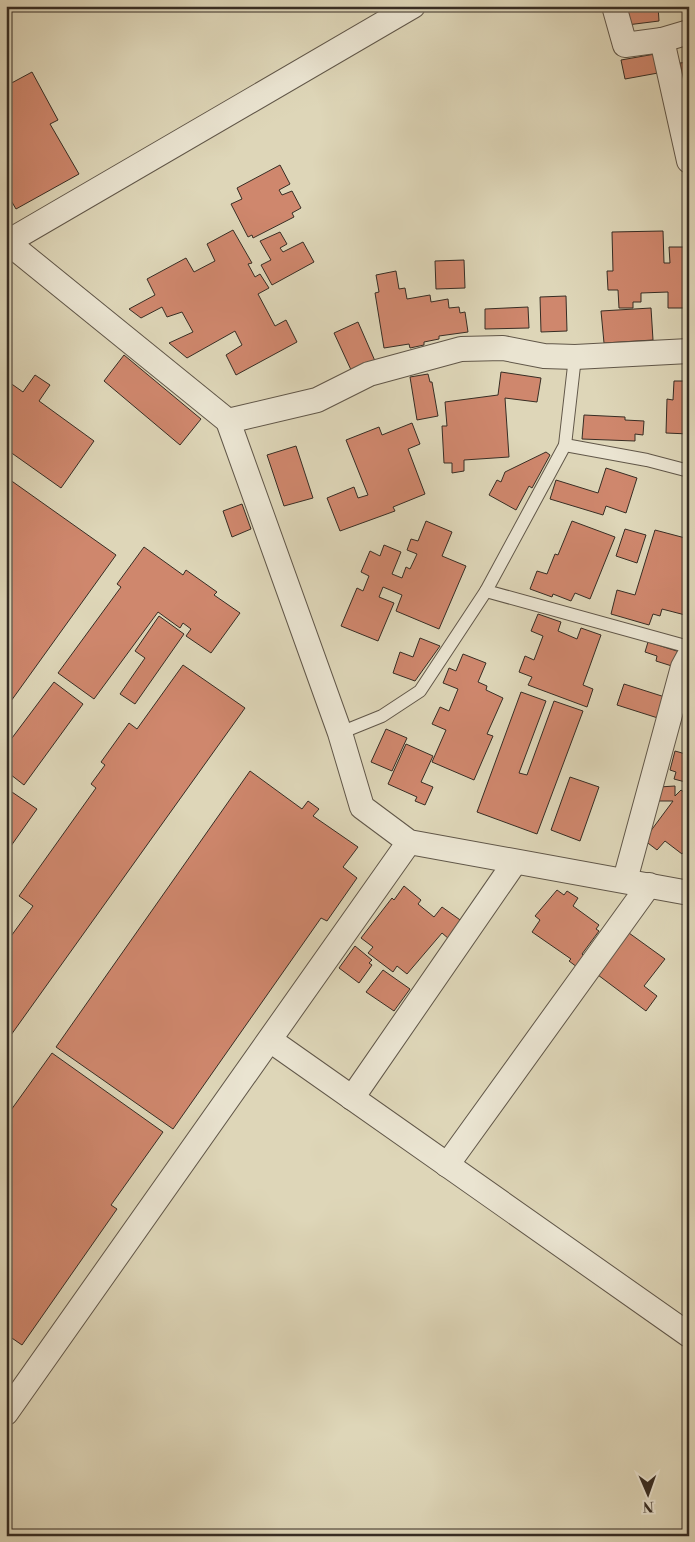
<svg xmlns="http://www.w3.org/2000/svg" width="695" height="1542" viewBox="0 0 695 1542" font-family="'Libre Bodoni',serif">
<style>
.building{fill:#cf876d;stroke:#372d24}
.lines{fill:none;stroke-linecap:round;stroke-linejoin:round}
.service-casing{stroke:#615749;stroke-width:14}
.minor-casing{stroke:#615749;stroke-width:26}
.service{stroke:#eae4d1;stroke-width:12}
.minor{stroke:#eae4d1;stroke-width:24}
</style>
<rect width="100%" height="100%" fill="#ded6b8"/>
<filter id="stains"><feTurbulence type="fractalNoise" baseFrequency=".004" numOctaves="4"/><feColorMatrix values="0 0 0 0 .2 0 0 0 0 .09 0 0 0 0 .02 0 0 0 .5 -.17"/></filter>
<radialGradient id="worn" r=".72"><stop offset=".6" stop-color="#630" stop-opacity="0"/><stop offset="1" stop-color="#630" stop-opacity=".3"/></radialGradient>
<g class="building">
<polygon points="625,6 658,6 659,21 627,25"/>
<polygon points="679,6 689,6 689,13 687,10 679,10"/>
<polygon points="655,54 658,73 625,79 621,60"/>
<polygon points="689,62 689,85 684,86 680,63"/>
<polygon points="32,72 58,120 50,124 79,174 16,209 6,192 6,150 11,148 6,139 6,86"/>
<polygon points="280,165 290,184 279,190 282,195 292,191 301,208 292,213 294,217 253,238 252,235 248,237 231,204 242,199 237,188"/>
<polygon points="233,230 252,263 248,264 255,277 260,274 269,288 258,294 275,326 286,320 297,342 236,375 226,355 242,345 235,331 187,358 169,343 193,332 182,312 167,317 162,307 141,318 129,309 155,295 147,279 186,258 194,272 215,261 207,244"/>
<polygon points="663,231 664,263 670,263 669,247 689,247 689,308 668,308 668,292 641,293 641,302 633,302 633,308 619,308 618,290 608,290 607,271 613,271 612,232"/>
<polygon points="280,232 287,244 280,248 283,252 303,242 314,262 272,285 261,265 271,260 260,241"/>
<polygon points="464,260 465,288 436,289 435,261"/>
<polygon points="396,271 399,289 405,288 407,299 430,295 431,302 448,299 449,308 459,307 460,313 465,312 468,332 439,336 439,339 424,342 424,345 410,348 409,344 384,348 375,293 379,292 376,275"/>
<polygon points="566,296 567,331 541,332 540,297"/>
<polygon points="528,307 529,328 485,329 485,309"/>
<polygon points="651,308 653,340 604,343 601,311"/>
<polygon points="358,322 375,361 352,372 334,333"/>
<polygon points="124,355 201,419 180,445 104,381"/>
<polygon points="501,372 541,378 537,402 505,398 509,457 464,460 464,471 452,473 452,463 444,463 442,426 447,426 445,402 498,395"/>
<polygon points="428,374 430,382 432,382 438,416 417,420 410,377"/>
<polygon points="35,375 50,385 39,401 94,441 61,488 6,449 6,380 23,392"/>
<polygon points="674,381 689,381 689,434 666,433 667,399 673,400"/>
<polygon points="584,415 625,417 625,420 644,421 643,435 635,434 635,441 582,439"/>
<polygon points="412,423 420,444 408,449 425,494 393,507 395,511 340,531 327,498 354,487 358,498 368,495 346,440 379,427 382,435"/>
<polygon points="296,446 313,498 284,506 267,455"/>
<polygon points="546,452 550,455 532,488 529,486 516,510 489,495 497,480 501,482 505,472"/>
<polygon points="606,468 637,478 626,513 606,506 603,515 550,499 556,480 598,493"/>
<polygon points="6,477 116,555 6,708"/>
<polygon points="242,504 251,529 232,537 223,511"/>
<polygon points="426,521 452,532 442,556 466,566 439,629 396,611 402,595 383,587 379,597 394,603 378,641 341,626 357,588 363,591 369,576 361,572 370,551 380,556 384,545 401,552 392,574 402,578 406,567 410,569 417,554 407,550 411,539 418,541"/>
<polygon points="572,521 615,537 590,599 575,593 571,601 553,594 552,597 530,589 537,571 547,574 555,554 558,555"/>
<polygon points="625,529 646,535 637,563 616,556"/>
<polygon points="655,530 689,539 689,616 662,609 660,616 653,614 649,625 611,614 617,590 635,595"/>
<polygon points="144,547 183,575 186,570 217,592 214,595 240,613 211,653 186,636 191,629 183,623 180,628 158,612 94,699 58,673 121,587 117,584"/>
<polygon points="538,614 561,622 558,631 577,639 581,628 601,635 583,685 593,689 587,707 528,685 532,677 519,672 525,656 534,660 543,636 531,631"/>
<polygon points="159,616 184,634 135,704 120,694 145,658 135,651"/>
<polygon points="420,638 440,646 415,681 393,673 400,652 413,657"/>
<polygon points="648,642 680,652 675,667 656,661 657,656 645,652"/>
<polygon points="463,654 486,663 478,682 487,686 486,690 503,698 487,734 493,736 474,780 432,762 446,730 432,724 440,707 449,711 458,689 443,683 449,668 456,671"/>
<polygon points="183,665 245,708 6,1042 6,943 33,906 19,896 96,788 91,784 105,765 101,762 129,723 137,729"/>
<polygon points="54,682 83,704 24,785 6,771 6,746"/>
<polygon points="624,684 668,698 661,719 617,705"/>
<polygon points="521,692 546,701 519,773 527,775 554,701 583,711 537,834 477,812"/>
<polygon points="386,729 407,738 392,771 371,762"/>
<polygon points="406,744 433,756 421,782 433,787 425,805 415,801 417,797 388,784"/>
<polygon points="675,751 689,755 689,783 674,779 676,772 670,770"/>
<polygon points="250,771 302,809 308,801 319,809 313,816 358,847 343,867 357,878 327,921 321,918 173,1129 56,1047"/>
<polygon points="570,777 599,787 580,841 551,830"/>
<polygon points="675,786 675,796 681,790 689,796 689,845 682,854 665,841 657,850 644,840 673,801 659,801 659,787"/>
<polygon points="6,788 37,809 6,853"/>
<polygon points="404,886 421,900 418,904 434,917 442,907 463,922 449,939 442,933 407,974 397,966 393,972 368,953 373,947 361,938 392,898 394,900"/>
<polygon points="557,890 564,895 567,891 578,898 573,906 599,925 596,929 599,931 582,954 585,957 577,967 569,961 571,959 532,932 540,920 535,916"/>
<polygon points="629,933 665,959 644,986 657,996 646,1011 598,975"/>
<polygon points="355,946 372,960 369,963 372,965 359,983 339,968"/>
<polygon points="383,970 410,989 394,1011 366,992"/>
<polygon points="52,1053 163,1132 111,1205 117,1209 22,1345 6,1334 6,1117"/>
</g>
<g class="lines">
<g class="service-casing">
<g id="service">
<polyline points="565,445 647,460 689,471"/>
<polyline points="486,591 689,647"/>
<polyline points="340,733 382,716 420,691 486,591 565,445 575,357"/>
</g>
</g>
<g class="minor-casing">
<g id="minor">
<polyline points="614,6 625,45 662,40 689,161"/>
<polyline points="662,40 689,32"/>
<polyline points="6,241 228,421 340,733 362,807 409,842 689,893"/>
<polyline points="6,243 413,6"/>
<polyline points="228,421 317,400 369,374 461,349 503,348 544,356 575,357 689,351"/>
<polyline points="625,880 683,667 689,656"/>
<polyline points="270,1040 689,1335"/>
<polyline points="352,1098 515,862"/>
<polyline points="447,1165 649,885"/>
<polyline points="6,1413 409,842"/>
</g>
</g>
<use href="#service" class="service"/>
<use href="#minor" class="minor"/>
</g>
<rect width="695" height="1542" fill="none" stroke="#ded6b8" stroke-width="25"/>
<rect x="8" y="8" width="680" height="1527" fill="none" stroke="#372d24" stroke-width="2.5"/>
<rect x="12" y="12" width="670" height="1517" fill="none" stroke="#372d24"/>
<g transform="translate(648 1494) rotate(178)" stroke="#eae4d1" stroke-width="4" paint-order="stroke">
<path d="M0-4L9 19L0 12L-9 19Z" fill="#372d24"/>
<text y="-8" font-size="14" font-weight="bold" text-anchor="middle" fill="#372d24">N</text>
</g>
<rect width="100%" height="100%" filter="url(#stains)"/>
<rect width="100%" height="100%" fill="url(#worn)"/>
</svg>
